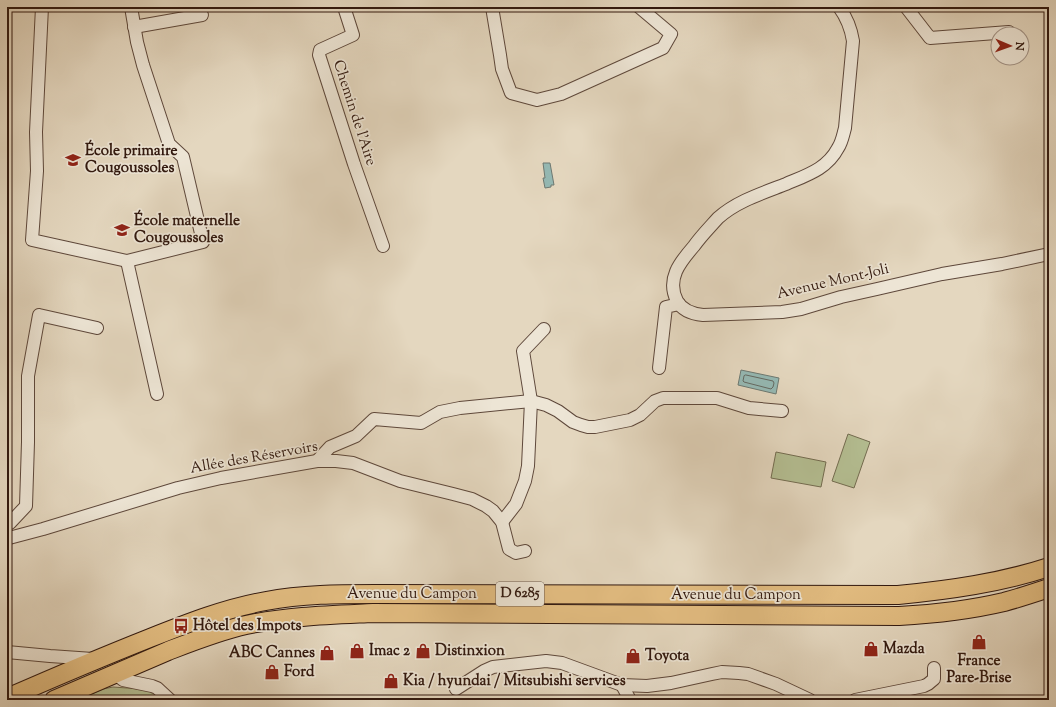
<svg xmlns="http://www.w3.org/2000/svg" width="1056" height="707" viewBox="0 0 1056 707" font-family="'Sorts Mill Goudy',serif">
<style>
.green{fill:#b4be92;stroke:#736c50}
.water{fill:#95b9b4;stroke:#6d7972}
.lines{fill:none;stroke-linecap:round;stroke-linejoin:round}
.shore{stroke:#646962;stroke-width:1}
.street-casing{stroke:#5e483b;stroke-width:14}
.primary-casing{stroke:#32190f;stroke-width:20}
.street{stroke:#ede5d5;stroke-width:12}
.primary{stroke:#e2bc80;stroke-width:18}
.labels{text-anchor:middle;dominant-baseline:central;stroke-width:3.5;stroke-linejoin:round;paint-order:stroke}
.shield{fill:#ede5d5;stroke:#6a564a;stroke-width:1}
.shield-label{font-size:14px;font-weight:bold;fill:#32190f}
.street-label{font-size:15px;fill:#32190f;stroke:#ede5d5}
.poi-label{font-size:15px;font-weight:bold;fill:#32190f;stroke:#ede5d5;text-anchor:start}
</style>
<rect width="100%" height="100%" fill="#e4d7bf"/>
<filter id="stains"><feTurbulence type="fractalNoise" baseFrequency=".005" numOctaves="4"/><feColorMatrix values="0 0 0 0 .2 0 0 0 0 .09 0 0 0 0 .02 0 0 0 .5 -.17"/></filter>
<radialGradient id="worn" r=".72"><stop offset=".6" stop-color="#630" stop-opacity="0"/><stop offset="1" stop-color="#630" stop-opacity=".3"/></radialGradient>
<g class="green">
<polygon points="848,434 870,442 854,488 832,481"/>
<polygon points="776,452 826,462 821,487 771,478"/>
<polygon points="113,687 141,689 154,691 165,700 78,700 103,689"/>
</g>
<g class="water">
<polygon points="550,163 554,185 551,185 551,187 545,188 543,178 545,178 543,163"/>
<polygon points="741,370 779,378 776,394 738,385"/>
</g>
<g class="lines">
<polygon class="shore" points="746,375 773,381 774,383 773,387 771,389 744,382 743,381 744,376"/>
<g class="street-casing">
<g id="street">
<polyline points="42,7 36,132 37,171 32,240 127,261 203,242 183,157 169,144 143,65 137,42 131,7"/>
<polyline points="344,7 353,35 320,50 319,55 354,164 383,246"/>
<polyline points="492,7 500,55 502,69 511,93 537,100 561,94 663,48 671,34 639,7"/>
<path d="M839,7C847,18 851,28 853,41L845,128C843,135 842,142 838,148C827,169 807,175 786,184C763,193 737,201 718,218C710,227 701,236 694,246C680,262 666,279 677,301C682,310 693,314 703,315L782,312L801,309L841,297L877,289L942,274L1002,264L1049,254"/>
<polyline points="906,7 930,38 1009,32"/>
<polyline points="134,27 202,15"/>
<polyline points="127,261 157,394"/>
<polyline points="659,368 666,307 679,304"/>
<polyline points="317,461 330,447 356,436 374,419 421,423 440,412 460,408 531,401 546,405 558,411 573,422 581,425 588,427 595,427 630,420 640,415 655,401 663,398 717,398 749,408 782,411"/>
<polyline points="502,522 516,504 525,481 528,466 531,401 523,351 544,329"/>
<polyline points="7,524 10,523 26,506 28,442 28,376 39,315 97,328"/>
<polyline points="7,538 9,538 43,529 178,488 221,478 317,461 336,461 353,463 400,481 453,494 472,499 486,506 493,511 502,522 509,549 516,553 525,551"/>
<polyline points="7,652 50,656 93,659"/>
<polyline points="115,674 123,680 152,686 157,688 170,700"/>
<polyline points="622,685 630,700"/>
<polyline points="456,689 484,671 493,667 546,661 562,663 622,685 647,686 671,683 712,674 722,672 739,673 748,674 776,684 810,700"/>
<polyline points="855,700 924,686 928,684 934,679 934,668"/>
</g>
</g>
<g class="primary-casing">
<g id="primary">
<path d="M7,698C55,677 102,657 150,638C188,623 226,608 266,601C302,594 339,594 375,594L898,595C949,590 1000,583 1049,567"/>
<path d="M54,700C92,684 130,667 168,651C194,641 219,631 246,625C288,616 330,615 373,613L899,616C935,614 970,610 1004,602C1019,598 1034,593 1049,588"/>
</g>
</g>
<use href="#street" class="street"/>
<use href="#primary" class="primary"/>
</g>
<defs>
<g id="school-bare" transform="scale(1.2)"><path d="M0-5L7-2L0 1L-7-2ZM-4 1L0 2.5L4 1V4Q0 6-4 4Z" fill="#8f2418" stroke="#ede5d5" stroke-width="2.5" paint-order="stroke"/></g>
<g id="bus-bare" transform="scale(1.2)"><path d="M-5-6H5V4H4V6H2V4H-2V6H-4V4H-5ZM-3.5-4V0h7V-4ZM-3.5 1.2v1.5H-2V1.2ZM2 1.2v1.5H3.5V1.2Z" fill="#8f2418" stroke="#ede5d5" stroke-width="2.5" paint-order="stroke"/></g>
<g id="shop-bare" transform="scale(1.2)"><path d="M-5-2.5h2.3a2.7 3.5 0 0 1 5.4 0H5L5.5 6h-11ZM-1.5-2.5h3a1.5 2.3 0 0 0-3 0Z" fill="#8f2418" stroke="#ede5d5" stroke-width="2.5" paint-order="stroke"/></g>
</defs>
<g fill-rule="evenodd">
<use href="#school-bare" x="73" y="160"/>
<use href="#school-bare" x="122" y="230"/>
<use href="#bus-bare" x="181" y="626"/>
<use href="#shop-bare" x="979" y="642"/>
<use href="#shop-bare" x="871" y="649"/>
<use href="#shop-bare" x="357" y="651"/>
<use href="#shop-bare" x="423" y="651"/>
<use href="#shop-bare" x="327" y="653"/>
<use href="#shop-bare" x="633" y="656"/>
<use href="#shop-bare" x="272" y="672"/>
<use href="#shop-bare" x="391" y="681"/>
</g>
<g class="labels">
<rect class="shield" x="496" y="582" width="48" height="24" rx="3"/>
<g class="shield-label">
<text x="520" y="594">D 6285</text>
</g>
<g class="street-label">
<text transform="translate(354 113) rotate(72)">Chemin de l'Aire</text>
<text transform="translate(833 282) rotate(-13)">Avenue Mont-Joli</text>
<text transform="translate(254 458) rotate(-10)">Allée des Réservoirs</text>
<text x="412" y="594">Avenue du Campon</text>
<text x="736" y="595">Avenue du Campon</text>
</g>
<g class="poi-label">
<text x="85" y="151">École primaire<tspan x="85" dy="17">Cougoussoles</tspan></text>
<text x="134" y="221">École maternelle<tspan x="134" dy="17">Cougoussoles</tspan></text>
<text x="193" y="626">Hôtel des Impots</text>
<text x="883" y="649">Mazda</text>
<text x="369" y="651">Imac 2</text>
<text x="435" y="651">Distinxion</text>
<text x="315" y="653" text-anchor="end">ABC Cannes</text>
<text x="645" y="656">Toyota</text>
<text x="979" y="661" text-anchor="middle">France<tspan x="979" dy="17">Pare-Brise</tspan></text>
<text x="284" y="672">Ford</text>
<text x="403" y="681">Kia / hyundai / Mitsubishi services</text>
</g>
</g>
<rect width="1056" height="707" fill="none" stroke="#e4d7bf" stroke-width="24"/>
<rect x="8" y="8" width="1040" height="691" fill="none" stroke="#32190f" stroke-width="2"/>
<rect x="12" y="12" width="1032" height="683" fill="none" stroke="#32190f"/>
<g transform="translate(1010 46) rotate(92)"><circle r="19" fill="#ede5d5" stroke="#a29386"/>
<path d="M0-3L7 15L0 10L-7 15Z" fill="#8f2418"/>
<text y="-6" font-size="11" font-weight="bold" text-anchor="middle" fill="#32190f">N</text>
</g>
<rect width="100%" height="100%" filter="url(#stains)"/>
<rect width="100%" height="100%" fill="url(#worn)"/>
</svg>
